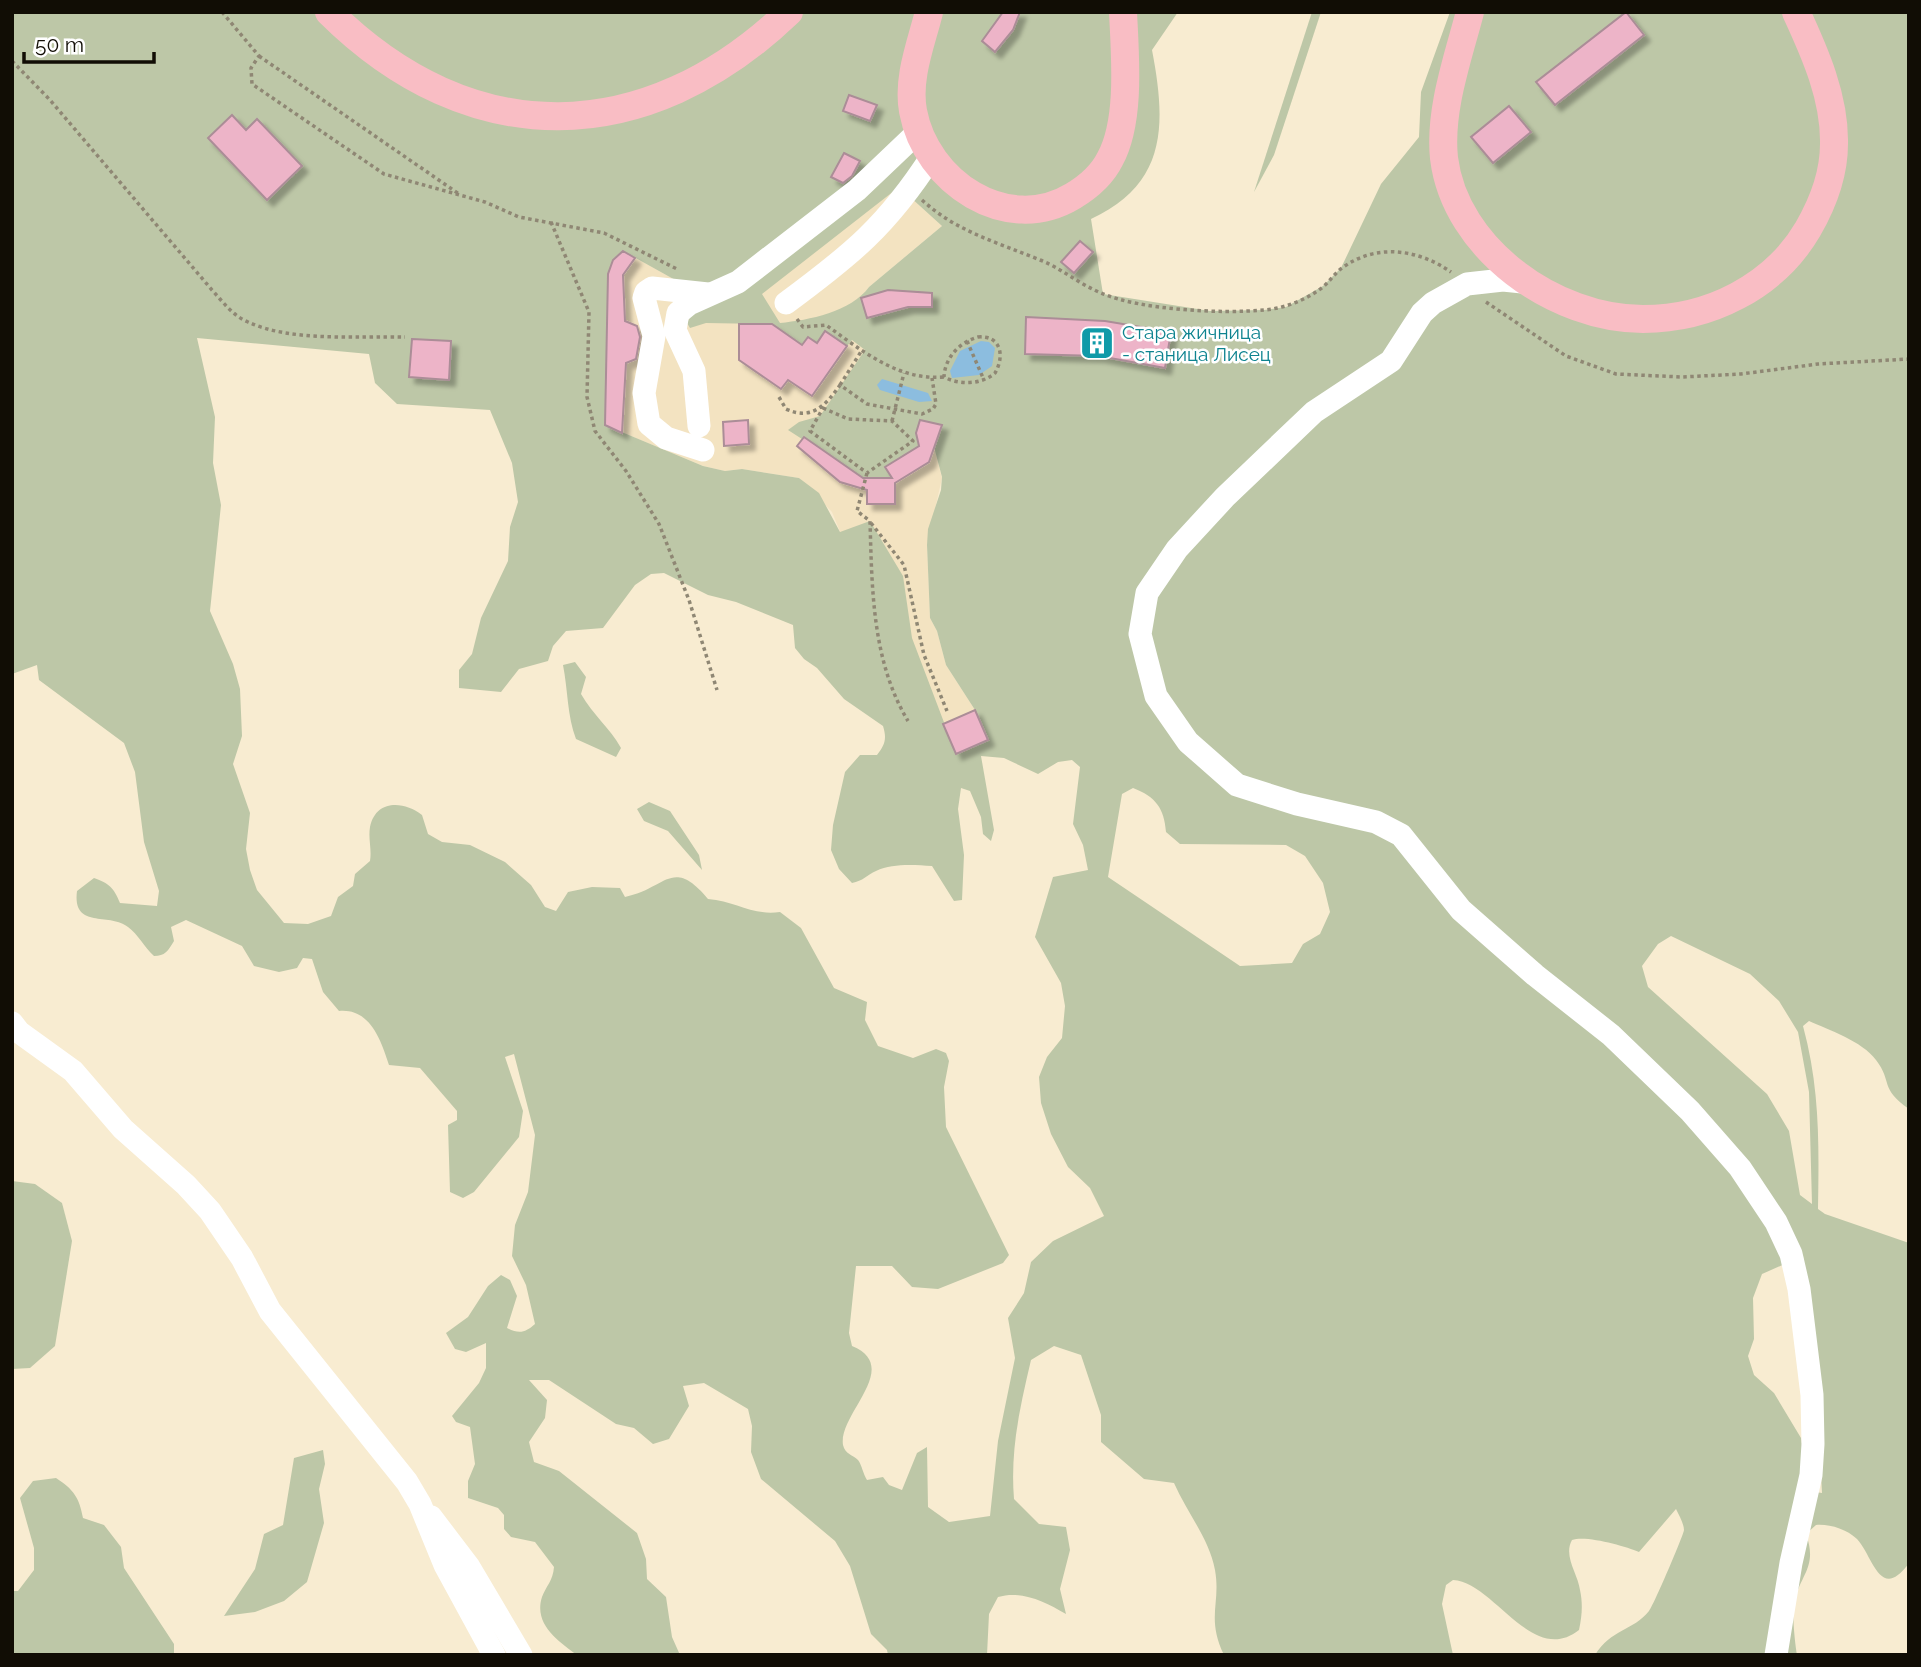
<svg xmlns="http://www.w3.org/2000/svg" width="1921" height="1667" viewBox="0 0 1921 1667" font-family="Raleway,sans-serif">
<style>
.built{fill:#f3e3c1}
.green{fill:#bdc7a7;fill-rule:evenodd}
.water{fill:#8cbddf}
.building{fill:#edb4c8;stroke:#ab8d97;stroke-width:2;filter:url(#shadow)}
.lines{fill:none;stroke-linecap:round;stroke-linejoin:round}
.path{stroke:#8f8774;stroke-width:3.5;stroke-dasharray:3.5 3.5;stroke-linecap:butt}
.minor{stroke:#fff;stroke-width:23}
.major{stroke:#f9bdc4;stroke-width:28}
.labels{text-anchor:middle;dominant-baseline:central;stroke-width:5;stroke-linejoin:round;paint-order:stroke}
.culture-label{font-size:19px;fill:#0d838f;stroke:#fff;text-anchor:start}
</style>
<defs>
<filter id="shadow"><feDropShadow dx="6" dy="6" stdDeviation="2" flood-color="#0004"/></filter>
</defs>
<rect width="100%" height="100%" fill="#f8ecd1"/>
<polygon class="built" points="888,177 942,226 869,287 862,296 888,290 1003,299 934,447 942,478 927,545 930,618 937,631 946,665 975,710 988,740 956,754 855,568 832,512 799,478 742,469 725,471 703,466 605,425 608,274 613,260 623,251 677,281"/>
<g class="green">
<path d="M12,12H1178L1152,50C1166,123 1168,184 1091,219L1103,294L1210,311L1264,310L1286,307L1323,286L1341,268L1381,184L1419,137L1421,92L1450,12H1909V1109C1879,1088 1893,1082 1876,1060C1862,1041 1829,1030 1809,1021L1803,1026C1820,1089 1819,1144 1818,1209L1825,1214L1909,1243V1563C1880,1603 1873,1556 1857,1539C1846,1529 1830,1524 1816,1525L1806,1534C1817,1565 1803,1572 1795,1598C1791,1608 1795,1644 1797,1655H1595C1611,1629 1633,1631 1649,1611C1653,1607 1684,1534 1684,1530C1684,1524 1679,1515 1676,1509L1639,1552C1625,1546 1586,1535 1572,1540C1563,1556 1578,1574 1580,1590C1583,1604 1582,1616 1579,1630C1532,1667 1494,1582 1453,1580L1446,1585L1442,1604L1453,1655H1224C1206,1617 1221,1604 1215,1570C1209,1538 1187,1513 1174,1483L1144,1479L1101,1442V1415L1081,1355L1054,1346L1031,1360C1020,1407 1010,1450 1014,1499L1039,1524L1066,1527L1070,1550L1060,1589L1066,1614C1045,1602 1022,1590 998,1597L989,1614L987,1655H888L887,1650L871,1634L850,1566L835,1541L761,1479L751,1452L752,1426L748,1409L704,1383L683,1386L689,1406L669,1439L653,1444L634,1428L616,1424L549,1380H529L547,1400L545,1418L529,1442L534,1462L559,1471L637,1533L646,1559L647,1579L666,1597L672,1637L680,1655H577C560,1642 533,1625 542,1597C546,1586 553,1581 554,1567L535,1542L511,1537L504,1529V1515L498,1508L468,1498V1481L475,1464L470,1427L456,1422L452,1416L479,1383L486,1368V1343L466,1352L455,1349L446,1333L468,1317L488,1286L501,1275L510,1280L517,1296L507,1328C519,1334 525,1333 535,1324L526,1285L512,1256L515,1225L528,1192L535,1135L514,1054L505,1057L523,1111L519,1137L474,1192L463,1198L450,1192L448,1125L457,1120V1111L420,1068L389,1065C381,1040 370,1008 339,1011L323,992L312,959L303,958L297,968L279,972L254,966L242,946L186,920L171,927L174,941C168,951 165,956 154,956C144,947 138,934 128,927C110,912 72,930 77,891L94,878C109,883 114,888 120,903L157,906L159,891L144,842L135,772L124,743L39,680L37,665L12,674ZM899,187L942,226L869,287C851,312 809,320 780,323L762,294ZM623,251L677,281L690,317L687,323L690,328L706,323L772,324L802,345L817,343L826,331L847,346L852,340L865,350L820,416L799,422L788,430L864,479L892,478L885,467L919,446L916,433L920,420L942,425L934,447L942,477L941,490L928,529L927,545L930,618L937,631L946,665L975,710L988,740L956,754L912,638L903,576L870,521L840,532L819,493L799,478L742,469L725,471L703,466L605,425L608,274L613,260ZM888,290L931,293L932,307H893L894,311L868,318L861,298ZM1027,317L1105,321L1171,332L1165,367L1099,356L1025,353ZM197,338L369,354L375,383L397,404L490,410L512,463L518,502L510,527L508,561L481,618L472,654L459,670V688L501,692L519,669L548,661L553,646L566,631L603,628L635,585L651,574L664,573L708,595L736,602L793,625L795,648L804,659L817,668L844,699L883,726C887,739 885,745 877,755H860L845,772L833,825L831,850L839,869L852,883C863,881 867,875 876,871C893,863 914,865 932,866L954,901L962,900L964,855L958,809L961,788L970,791L981,817L983,834L991,841L994,830L981,756L1004,758L1038,774L1058,762L1072,760L1080,767L1073,824L1083,845L1088,870L1053,877L1035,937L1061,983L1065,1006L1062,1038L1047,1057L1039,1077L1041,1103L1051,1134L1068,1167L1090,1188L1104,1216L1053,1241L1031,1262L1024,1293L1008,1318L1015,1358L998,1441L990,1516L949,1522L928,1507L927,1447L917,1453L902,1490L889,1485L883,1477L867,1480C863,1474 862,1465 858,1460C853,1455 845,1454 843,1445C838,1414 903,1367 852,1346L849,1333L856,1266H892L912,1287L938,1289L1003,1263L1009,1255L946,1127L944,1087L949,1061L946,1053L936,1049L913,1058L878,1046L865,1020L867,1002L834,988L801,928L780,912C752,916 736,901 708,899C672,856 666,889 625,897L620,888L592,887L568,892L556,911L545,907L531,885L505,862L470,845L442,842L428,834L422,815C404,801 376,799 370,827C368,839 372,849 370,861L355,874L353,886L338,897L331,916L308,924L284,923L257,890L250,870L246,849L250,813L233,764L242,736L240,689L233,664L210,611L221,505L213,463L215,417ZM1133,788C1156,797 1164,808 1166,832L1180,844L1286,845L1305,856L1323,883L1330,912L1320,934L1303,944L1292,963L1240,966L1108,877L1122,794ZM1671,936L1750,974L1779,1001L1798,1032L1809,1092L1812,1204L1800,1195L1789,1131L1767,1094L1648,987L1642,966L1658,944ZM1803,1256L1815,1359L1822,1493L1802,1490L1804,1460L1801,1438L1774,1393L1754,1375L1748,1356L1754,1339L1753,1298L1762,1274Z"/>
<polygon points="1312,12 1321,12 1274,155 1254,192"/>
<path d="M575,662L586,677L581,694C593,715 610,728 621,748L616,757L576,739C567,716 568,690 563,665Z"/>
<polygon points="649,802 670,811 699,855 702,870 668,831 644,821 637,809"/>
<polygon points="12,1181 35,1184 62,1203 72,1241 55,1346 30,1368 12,1369"/>
<polygon points="323,1450 325,1464 319,1489 324,1523 307,1582 284,1601 255,1612 224,1616 255,1569 264,1534 283,1525 294,1458"/>
<path d="M56,1478C74,1490 79,1497 83,1518L104,1525L121,1547L124,1568L174,1644V1655H12V1591H18L34,1570V1548L20,1498L33,1481Z"/>
</g>
<g class="water">
<polygon points="981,341 989,342 995,348 992,366 979,375 952,378 950,371 960,351"/>
<polygon points="882,379 928,393 932,401 919,402 880,390 877,385"/>
</g>
<g class="building">
<polygon points="1003,12 1020,12 1013,30 995,52 982,41"/>
<polygon points="1626,12 1644,35 1555,105 1536,82"/>
<polygon points="849,95 877,105 870,121 843,111"/>
<polygon points="1509,106 1531,132 1493,163 1471,137"/>
<polygon points="232,115 246,130 257,119 302,166 267,200 208,138"/>
<polygon points="844,153 860,161 852,176 843,183 831,177"/>
<polygon points="1080,241 1093,252 1074,273 1061,262"/>
<polygon points="623,251 635,258 623,275 625,321 637,326 640,337 636,359 626,363 622,433 605,425 608,274 613,260"/>
<polygon points="888,290 932,293 932,307 908,307 867,318 861,298"/>
<polygon points="1026,317 1105,321 1171,332 1165,368 1099,356 1025,354"/>
<polygon points="739,324 772,324 802,345 808,337 817,343 825,331 847,346 812,396 788,380 781,389 739,360"/>
<polygon points="412,339 451,341 449,380 409,377"/>
<polygon points="748,420 749,444 724,446 723,422"/>
<polygon points="920,420 942,425 929,462 895,483 895,504 867,504 867,490 840,482 797,446 804,437 863,478 892,478 885,467 919,446 916,433"/>
<polygon points="975,710 988,740 956,754 943,724"/>
</g>
<g class="lines">
<g class="path">
<polyline points="222,12 259,56 251,68 252,84 384,174 485,202 519,217 604,233 679,270"/>
<polyline points="259,56 459,194"/>
<path d="M12,61L50,100L212,290C223,302 233,316 248,322C291,342 358,336 405,337"/>
<path d="M922,200C957,232 997,242 1040,260C1061,268 1079,284 1101,293C1140,310 1222,314 1264,310C1286,308 1306,300 1323,287C1330,281 1335,273 1342,268C1376,243 1418,249 1451,272"/>
<polyline points="551,222 589,312 587,397 595,431 626,471 659,524 689,600 717,690"/>
<polyline points="1486,302 1566,356 1616,374 1682,377 1741,374 1818,364 1909,359"/>
<path d="M797,319L803,327L826,325C861,350 898,381 944,377"/>
<path d="M978,337C1001,335 1005,356 995,373C981,385 959,385 944,377C945,357 960,342 978,337Z"/>
<polyline points="967,341 984,380"/>
<polyline points="840,385 862,350"/>
<path d="M779,397L786,409C812,421 826,405 840,385L867,404L922,414L933,409L936,404L932,378"/>
<polygon points="823,408 848,419 892,421 913,441 867,473 810,431"/>
<polyline points="892,421 904,373"/>
<path d="M867,473L857,511L870,521C872,589 872,661 908,721"/>
<polyline points="871,523 904,565 924,655 947,711"/>
</g>
<g class="minor">
<polyline points="1531,283 1503,280 1467,284 1433,303 1422,313 1391,361 1314,412 1225,497 1177,549 1147,593 1140,634 1156,696 1188,742 1237,785 1297,804 1376,822 1401,835 1461,910 1535,975 1611,1035 1690,1111 1740,1168 1776,1222 1791,1254 1799,1289 1812,1395 1813,1444 1811,1475 1791,1563 1776,1655"/>
<path d="M786,303C851,255 887,226 932,156"/>
<polyline points="699,426 694,371 675,330 678,313 689,304 738,282 857,190 919,131"/>
<polyline points="703,450 666,438 649,424 644,393 654,336 644,298 646,292 652,288 708,294"/>
<polyline points="12,1023 19,1032 73,1071 123,1129 186,1185 210,1211 242,1258 270,1311 407,1482 420,1504 445,1565 494,1655"/>
<polyline points="431,1517 469,1567 521,1655"/>
</g>
<g class="major">
<path d="M329,12C471,153 646,149 789,12"/>
<path d="M929,12C921,44 907,78 913,111C926,182 1007,236 1073,196C1088,187 1102,175 1110,159C1131,121 1125,55 1123,12"/>
<path d="M1470,12C1458,58 1439,110 1444,158C1455,249 1555,319 1643,319C1709,319 1774,287 1808,229C1823,203 1834,174 1834,144C1835,98 1815,53 1796,12"/>
</g>
</g>
<defs>
<g id="building-square" transform="scale(1.75)"><rect x="-9" y="-9" width="18" height="18" rx="4" fill="#0f9aa8" stroke="#fff"/><path d="M-4-6H4V6H1V3H-1V6H-4ZM-2.5-4.3h1.7v1.8h-1.7ZM.8-4.3h1.7v1.8H.8ZM-2.5-1h1.7V.8h-1.7ZM.8-1h1.7V.8H.8Z" fill="#fff"/></g>
</defs>
<g fill-rule="evenodd">
<use href="#building-square" x="1097" y="343"/>
</g>
<g class="labels">
<g class="culture-label">
<text x="1122" y="332">Стара жичница<tspan x="1122" dy="22">- станица Лисец</tspan></text>
</g>
</g>
<rect width="1921" height="1667" fill="none" stroke="#110d05" stroke-width="28"/>
<path d="M24 52v10h130v-10" fill="none" stroke="#110d05" stroke-width="3.5"/>
<text x="35" y="52" font-size="21" fill="#110d05" stroke="#ffffff" stroke-width="5" paint-order="stroke">50 m</text>
</svg>
